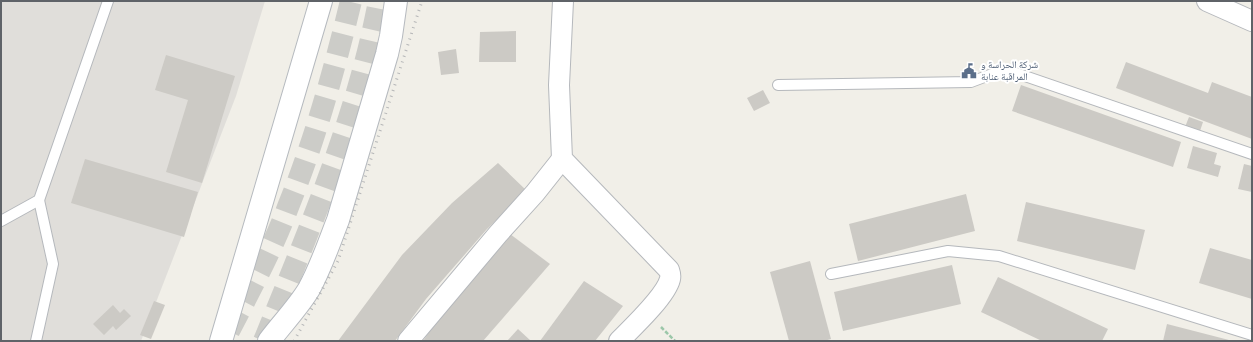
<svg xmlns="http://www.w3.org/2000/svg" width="1253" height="342" viewBox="0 0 1253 342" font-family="Signika,'Noto Naskh Arabic',sans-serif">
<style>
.industrial{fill:#e0deda}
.building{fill:#cccac5}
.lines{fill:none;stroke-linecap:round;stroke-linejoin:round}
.secondary-tunnel{stroke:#ccccc8;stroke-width:22;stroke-dasharray:22 11;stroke-linecap:butt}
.lane-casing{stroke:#b5b8bc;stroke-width:12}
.street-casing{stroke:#b5b8bc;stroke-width:22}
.secondary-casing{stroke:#b6babf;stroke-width:24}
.path{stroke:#9cc7a9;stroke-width:2.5;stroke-dasharray:4 2;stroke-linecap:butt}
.lane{stroke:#fff;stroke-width:10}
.street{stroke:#fff;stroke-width:20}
.secondary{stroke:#fff;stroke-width:22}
.rail{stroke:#b6b7b8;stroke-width:3;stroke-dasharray:1 5;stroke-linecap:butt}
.labels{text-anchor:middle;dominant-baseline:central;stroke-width:4;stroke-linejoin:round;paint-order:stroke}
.service-label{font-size:10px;fill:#4e5e75;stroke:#fff;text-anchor:start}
</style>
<rect width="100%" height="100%" fill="#f1efe8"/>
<polygon class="industrial" points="1,1 265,1 236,96 141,341 1,341"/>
<g class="building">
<polygon points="516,31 516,62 479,62 480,32"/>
<polygon points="456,49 459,73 441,75 438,52"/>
<polygon points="166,55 235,76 202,183 166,172 188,100 155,90"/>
<polygon points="1126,62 1208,93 1212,82 1252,97 1252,139 1116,88"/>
<polygon points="1021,85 1181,142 1173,167 1012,111"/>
<polygon points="763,90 770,103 754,111 747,98"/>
<polygon points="1189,117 1203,122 1198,137 1183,132"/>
<polygon points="1193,146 1217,153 1214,164 1221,166 1218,177 1187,168"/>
<polygon points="85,159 198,192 184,237 71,203"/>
<polygon points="498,163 527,191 487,229 426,299 395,341 338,341 402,255 452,203"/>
<polygon points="1244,164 1252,166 1252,192 1238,189"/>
<polygon points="966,194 975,231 858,261 849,224"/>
<polygon points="1026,202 1145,230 1135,270 1017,241"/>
<polygon points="510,234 550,264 483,341 423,341 436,322"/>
<polygon points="1210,248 1252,260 1252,299 1199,283"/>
<polygon points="810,261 831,339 824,341 789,341 770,272"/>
<polygon points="952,265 961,304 843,331 834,292"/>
<polygon points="998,277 1108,329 1102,341 1042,341 981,312"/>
<polygon points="584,281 623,306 595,341 540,341"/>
<polygon points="154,301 165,305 151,339 140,335"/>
<polygon points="113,305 120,313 124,309 131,316 116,330 113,326 104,335 93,324"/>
<polygon points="1167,324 1229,340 1229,341 1163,341"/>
<polygon points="518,329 531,341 507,341"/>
</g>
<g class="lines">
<g class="secondary-tunnel">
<path d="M229,331C250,290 272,250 288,207C315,140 334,71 351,1"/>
<path d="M264,341C309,230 357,119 379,1"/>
</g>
<g class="lane-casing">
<g id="lane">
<polyline points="778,85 971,82 995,73 1013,72 1252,154"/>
<polyline points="1,221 39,200 108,1"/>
<polyline points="831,274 948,251 999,256 1252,335"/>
<polyline points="36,341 53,264 39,200"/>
</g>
</g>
<g class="street-casing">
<g id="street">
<path d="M563,1L559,85L562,159L669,270C670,273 671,275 670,279C666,296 632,328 619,341"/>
<polyline points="1207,1 1252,21"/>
<polyline points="408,341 498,234 535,193 562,159"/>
</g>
</g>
<g class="secondary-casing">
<g id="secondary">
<polyline points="221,341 321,1"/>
<path d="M269,341C281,325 299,306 309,289C321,267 329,243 338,220L387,54L391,36L396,1"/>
</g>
</g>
<polyline class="path" points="661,327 675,341"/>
<use href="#lane" class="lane"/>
<use href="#street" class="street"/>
<use href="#secondary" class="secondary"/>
<polyline class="rail" points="294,341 338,261 422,1"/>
</g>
<defs>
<g id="civic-bare" transform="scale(1.2)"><path d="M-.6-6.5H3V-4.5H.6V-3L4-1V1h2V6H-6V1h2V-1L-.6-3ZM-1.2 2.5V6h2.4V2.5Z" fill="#5c6f8a" stroke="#fff" stroke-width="2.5" paint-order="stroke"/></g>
</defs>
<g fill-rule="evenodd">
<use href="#civic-bare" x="969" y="71"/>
</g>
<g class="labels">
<g class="service-label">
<text x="981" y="65">شركة الحراسة و<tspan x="981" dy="12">المراقبة عنابة</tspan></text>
</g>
</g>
<rect width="1253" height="342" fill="none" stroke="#5f6368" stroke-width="4"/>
</svg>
